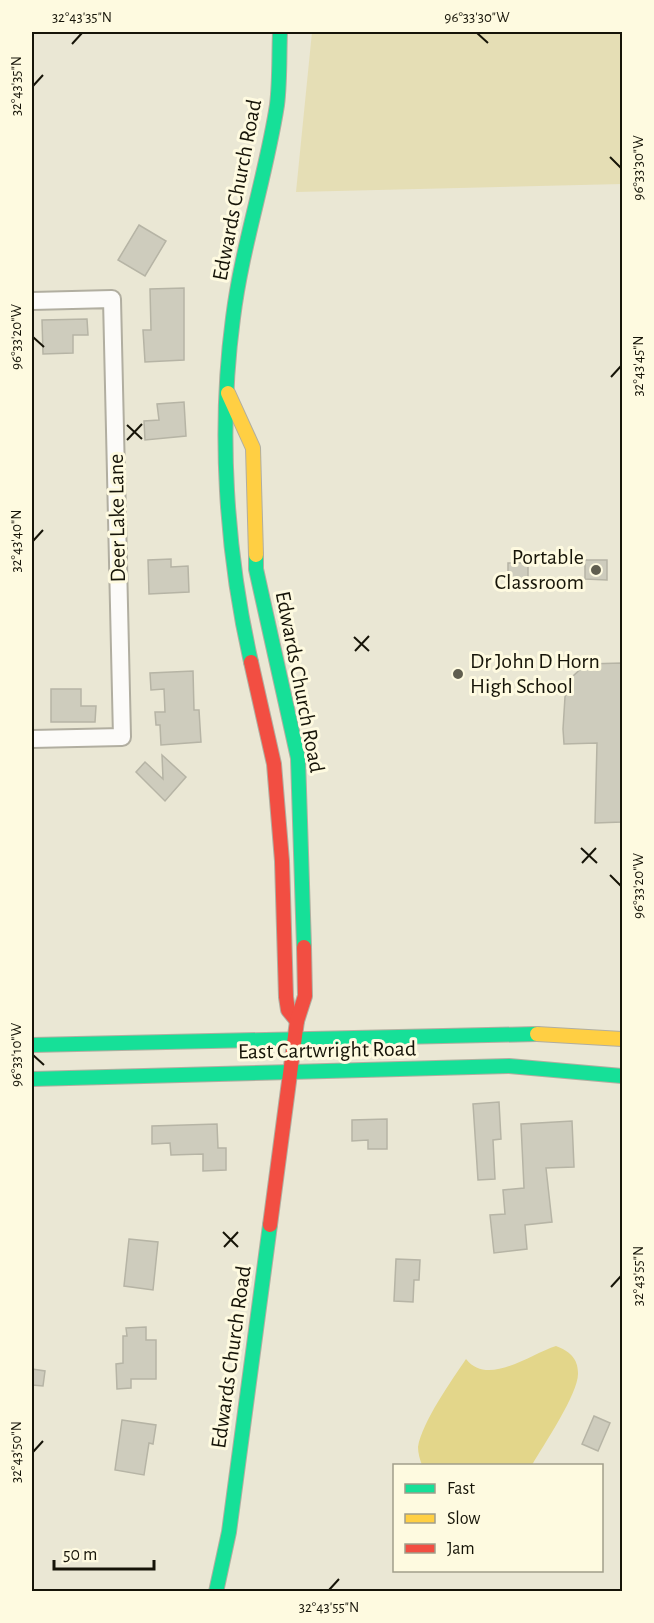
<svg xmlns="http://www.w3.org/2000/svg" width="654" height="1623" viewBox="0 0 654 1623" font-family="'Alegreya Sans',sans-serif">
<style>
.green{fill:#e5deb5}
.water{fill:#e3d68a}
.building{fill:#ceccbd;stroke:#b6b4a5;stroke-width:1.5}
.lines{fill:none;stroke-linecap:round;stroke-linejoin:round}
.street-casing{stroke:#b1aea0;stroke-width:20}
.fast-casing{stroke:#b1aea0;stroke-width:16}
.slow-casing{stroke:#b1aea0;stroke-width:16}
.jam-casing{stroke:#b1aea0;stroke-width:16}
.street{stroke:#fcfbf9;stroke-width:16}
.fast{stroke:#16e098;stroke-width:14}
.slow{stroke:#ffcf43;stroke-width:14}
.jam{stroke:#f24e42;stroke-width:14}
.ticks{fill:none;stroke:#161408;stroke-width:2}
.poi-dot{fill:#605e4f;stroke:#fefae0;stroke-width:2}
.labels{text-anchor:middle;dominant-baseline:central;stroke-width:6;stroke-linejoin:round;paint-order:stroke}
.street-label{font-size:22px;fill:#161408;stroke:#fefae0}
.poi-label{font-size:22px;fill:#161408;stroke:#fefae0;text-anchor:end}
.neatline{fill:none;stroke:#161408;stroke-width:2}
.ticks-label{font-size:15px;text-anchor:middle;fill:#161408}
</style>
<rect width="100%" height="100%" fill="#eae7d4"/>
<polygon class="green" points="312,32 622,32 622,184 296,192"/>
<path class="water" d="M556,1346C569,1351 578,1358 578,1373C579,1393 543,1446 532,1465H422C420,1460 418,1453 418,1447C422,1422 452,1380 466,1359C488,1387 530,1354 556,1346Z"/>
<g class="building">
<polygon points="139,225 166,241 145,276 118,260"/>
<polygon points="184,288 184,360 145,362 143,330 151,330 150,289"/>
<polygon points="87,319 88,335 73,335 73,353 43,354 42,320"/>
<polygon points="184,402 186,436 145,440 144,421 159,420 157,404"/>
<polygon points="171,559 171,567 188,566 189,592 149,594 148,560"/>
<polygon points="585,560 607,560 607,580 585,579"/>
<rect x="508" y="563" width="20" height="21"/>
<polygon points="622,663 622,822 595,823 597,743 564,744 563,729 565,697 572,677 586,664"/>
<polygon points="193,671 194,710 199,710 201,742 161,745 160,725 156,725 155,712 165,712 164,689 151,690 150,673"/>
<polygon points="51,689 81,689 81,706 96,706 95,722 51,722"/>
<polygon points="162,755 186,777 165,801 136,772 145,762 163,779"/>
<polygon points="499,1102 501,1139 493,1140 495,1179 478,1180 473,1104"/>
<polygon points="387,1119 387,1149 368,1149 368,1140 352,1141 352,1120"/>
<polygon points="572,1121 574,1167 546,1168 552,1222 525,1225 527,1249 494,1253 490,1215 505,1214 503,1190 524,1188 521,1124"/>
<polygon points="217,1124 218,1148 226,1148 226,1170 203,1171 203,1154 171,1155 170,1143 152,1144 152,1126"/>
<polygon points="129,1239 158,1242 153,1290 124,1286"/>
<polygon points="396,1259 420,1260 419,1280 414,1280 413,1302 394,1301"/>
<polygon points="146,1327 146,1340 156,1340 156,1379 131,1379 131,1388 117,1389 116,1364 123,1363 123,1336 127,1336 126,1328"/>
<polygon points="32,1369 45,1371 43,1386 32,1385"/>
<polygon points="594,1416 610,1423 598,1451 582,1444"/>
<polygon points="122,1420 156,1425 153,1444 149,1443 144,1475 115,1470"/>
</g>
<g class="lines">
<g class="street-casing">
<polyline id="street" points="32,301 112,299 122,737 32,739"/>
</g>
<g class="fast-casing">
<g id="fast">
<polyline points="256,555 256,569 298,758 304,947"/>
<path d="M251,662C226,552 218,430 233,318C242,246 266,176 277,105C280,81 279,56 280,32"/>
<polyline points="32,1045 537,1034"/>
<polyline points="32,1079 509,1066 622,1076"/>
<polyline points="216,1592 229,1532 270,1225"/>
</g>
</g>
<g class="slow-casing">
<g id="slow">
<polyline points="228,393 253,448 256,555"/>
<polyline points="537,1034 622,1039"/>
</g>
</g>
<g class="jam-casing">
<g id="jam">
<polyline points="251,662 274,764 282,861 286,997 288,1010 297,1021"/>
<polyline points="270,1225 297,1021 305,996 304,947"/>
</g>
</g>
<use href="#street" class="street"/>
<use href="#fast" class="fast"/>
<use href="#slow" class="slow"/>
<use href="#jam" class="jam"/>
</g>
<path class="ticks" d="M477,33L488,43M72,44L82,33M33,86L43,75M610,157L621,168M33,337L44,347M611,377L621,366M127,425L142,439M127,440L142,424M33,541L43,530M354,637L369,651M355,651L369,636M581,848L597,863M582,863L596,848M610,875L621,886M33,1055L44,1065M223,1232L238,1247M224,1247L238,1232M611,1287L621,1276M33,1452L43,1441M329,1590L339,1579"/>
<g class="poi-dot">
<circle cx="596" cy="570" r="6"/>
<circle cx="458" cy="674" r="6"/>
</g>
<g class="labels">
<g class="street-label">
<text transform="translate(237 190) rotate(-79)">Edwards Church Road</text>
<text transform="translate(117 518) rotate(-91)">Deer Lake Lane</text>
<text transform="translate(300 682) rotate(79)">Edwards Church Road</text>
<text transform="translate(327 1050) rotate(-1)">East Cartwright Road</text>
<text transform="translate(231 1357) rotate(-82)">Edwards Church Road</text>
</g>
<g class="poi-label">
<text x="584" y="557">Portable<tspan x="584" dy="25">Classroom</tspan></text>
<text x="470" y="661" text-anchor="start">Dr John D Horn<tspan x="470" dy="25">High School</tspan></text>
</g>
</g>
<rect width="654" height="1623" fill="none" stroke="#fefae0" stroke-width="66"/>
<rect x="393" y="1464" width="210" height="108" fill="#fefae0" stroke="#a19e8a" stroke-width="1.5"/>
<rect x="405" y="1484" width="30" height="9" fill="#16e098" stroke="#a19e8a" stroke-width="1.5"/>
<text x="447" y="1494" font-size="18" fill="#161408">Fast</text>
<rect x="405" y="1514" width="30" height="9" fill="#ffcf43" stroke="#a19e8a" stroke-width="1.5"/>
<text x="447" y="1524" font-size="18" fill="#161408">Slow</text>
<rect x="405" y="1544" width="30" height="9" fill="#f24e42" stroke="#a19e8a" stroke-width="1.5"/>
<text x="447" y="1554" font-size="18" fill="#161408">Jam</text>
<path d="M54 1560v9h100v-9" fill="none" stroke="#161408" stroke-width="3"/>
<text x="63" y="1560" font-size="18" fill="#161408" stroke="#fefae0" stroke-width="4.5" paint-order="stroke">50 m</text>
<rect x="33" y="33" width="588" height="1557" class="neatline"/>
<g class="ticks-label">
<text x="82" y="22">32°43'35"N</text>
<text x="477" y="22">96°33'30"W</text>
<text transform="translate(16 86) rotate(-90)" y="5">32°43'35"N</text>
<text transform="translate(638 168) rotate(-90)" y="5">96°33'30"W</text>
<text transform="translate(16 337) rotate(-90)" y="5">96°33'20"W</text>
<text transform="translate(638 366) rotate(-90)" y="5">32°43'45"N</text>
<text transform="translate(16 541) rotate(-90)" y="5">32°43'40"N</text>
<text transform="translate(638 886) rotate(-90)" y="5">96°33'20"W</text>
<text transform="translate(16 1055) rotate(-90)" y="5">96°33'10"W</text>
<text transform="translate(638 1276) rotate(-90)" y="5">32°43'55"N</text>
<text transform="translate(16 1452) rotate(-90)" y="5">32°43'50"N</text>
<text x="329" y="1612">32°43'55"N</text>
</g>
</svg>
